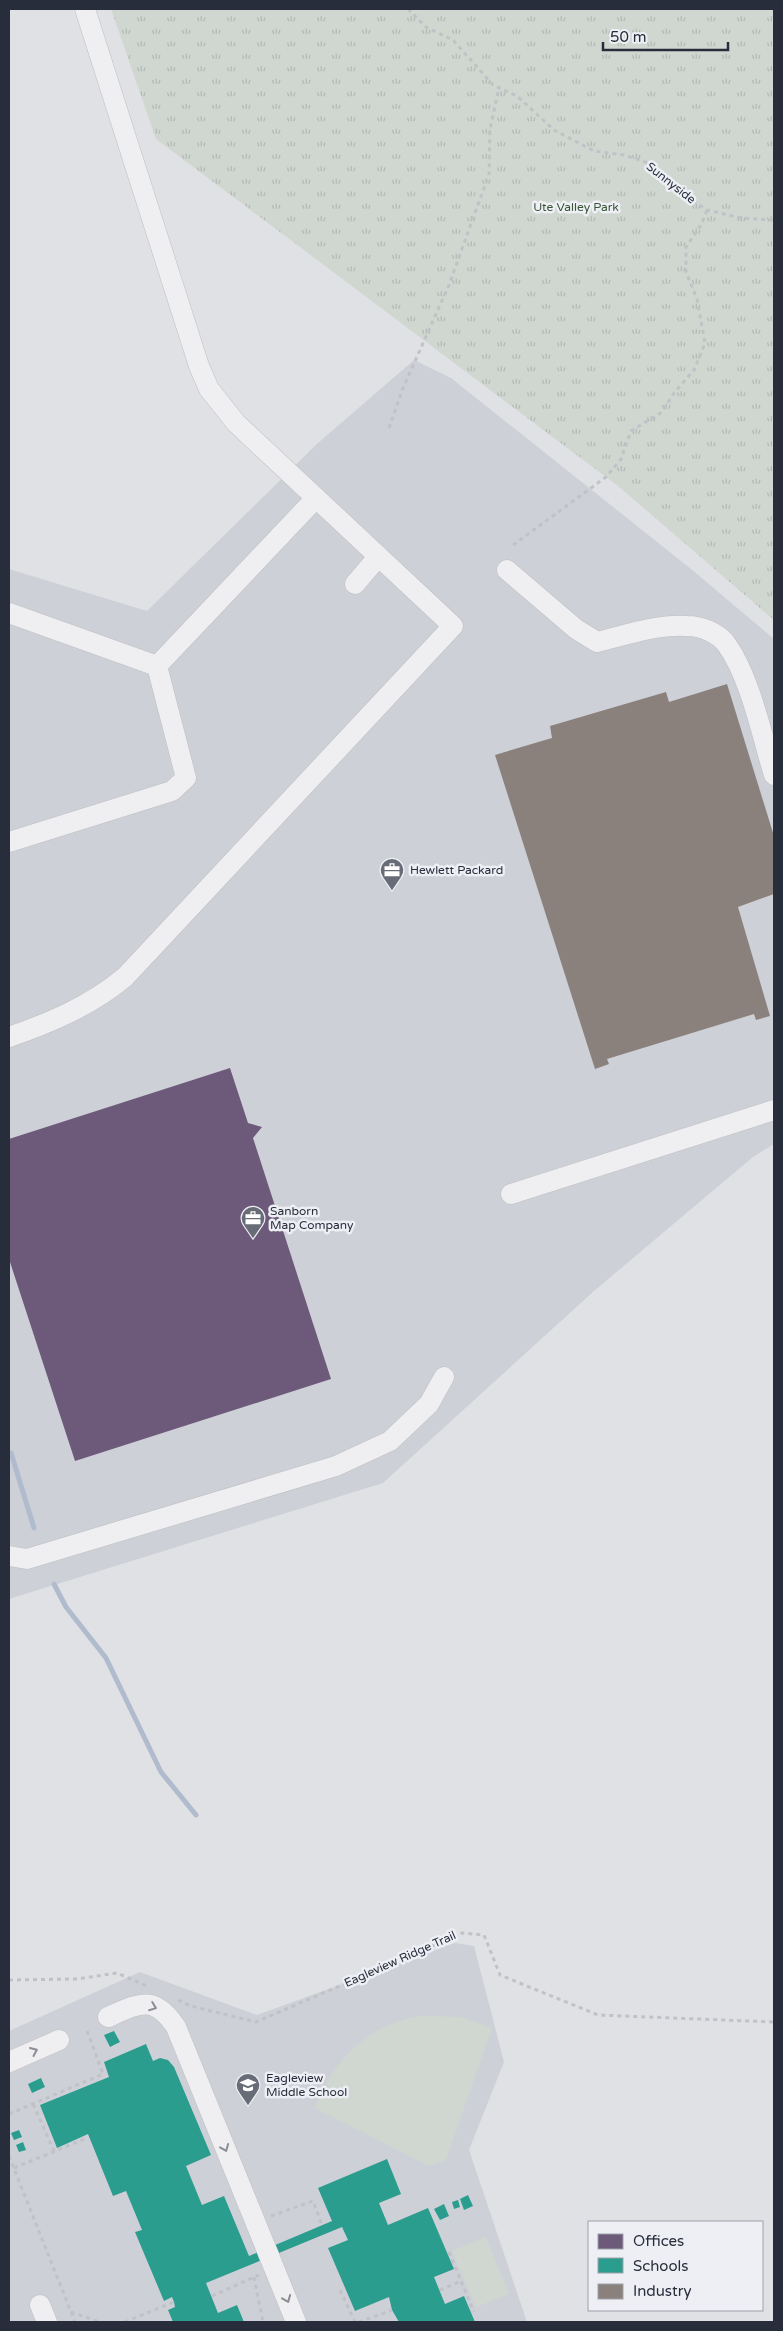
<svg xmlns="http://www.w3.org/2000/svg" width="783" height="2331" viewBox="0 0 783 2331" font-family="'Varela Round',sans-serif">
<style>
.built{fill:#ced0d7}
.grass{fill:#d0d7d0}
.park{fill:url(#park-tufts)}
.offices{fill:#6d597a}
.schools{fill:#2a9d8f}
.industry{fill:#8a817c}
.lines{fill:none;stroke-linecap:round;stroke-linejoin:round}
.stream{stroke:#b0bbce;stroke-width:5}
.minor-casing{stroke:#bebfc2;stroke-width:21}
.path{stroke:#c1c2c7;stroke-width:3;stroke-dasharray:4 4;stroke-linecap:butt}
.minor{stroke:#efeff1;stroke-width:20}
.oneway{stroke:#8c8e96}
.labels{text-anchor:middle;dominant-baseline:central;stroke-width:5;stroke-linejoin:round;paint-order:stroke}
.street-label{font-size:12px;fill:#282d3c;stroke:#edeff4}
.park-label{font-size:12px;fill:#395637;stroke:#edeff4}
.poi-label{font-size:12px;fill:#282d3c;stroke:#edeff4;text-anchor:start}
</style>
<defs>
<pattern id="park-tufts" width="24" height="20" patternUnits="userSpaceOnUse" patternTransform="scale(1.25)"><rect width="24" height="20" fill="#d0d7d0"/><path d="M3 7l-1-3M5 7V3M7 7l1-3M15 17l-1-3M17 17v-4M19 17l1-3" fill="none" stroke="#b3b9b4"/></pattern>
</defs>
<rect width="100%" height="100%" fill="#e0e1e4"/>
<g class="built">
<polygon points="414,360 451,378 691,569 774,639 774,1144 753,1157 594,1291 383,1483 9,1599 9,569 147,611 318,443"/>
<polygon points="455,1943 474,1946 504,2062 469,2150 527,2322 9,2322 9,2031 140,1972 257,2015"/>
</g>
<g class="grass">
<path d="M423,2016L461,2017L492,2028L446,2160L429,2166L315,2108C333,2059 370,2022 423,2016Z"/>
<polygon points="486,2237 509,2294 476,2307 452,2251"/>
</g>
<polygon class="park" points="111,9 774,9 774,620 618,486 156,139"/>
<polygon class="offices" points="230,1068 248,1123 262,1127 253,1138 331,1379 75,1461 9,1259 9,1139"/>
<g class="schools">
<polygon points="114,2031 120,2042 110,2047 104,2035"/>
<polygon points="146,2044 153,2061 160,2058 168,2060 174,2067 211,2155 186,2166 202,2205 224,2196 249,2256 332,2221 318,2188 387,2159 401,2194 379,2203 388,2225 428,2208 454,2269 434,2277 445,2304 464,2296 475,2322 399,2322 392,2310 389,2297 355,2311 328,2248 348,2240 342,2227 206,2283 218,2313 237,2305 244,2322 173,2322 168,2310 175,2307 174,2302 172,2297 164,2301 135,2232 142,2230 126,2191 113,2196 88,2134 57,2148 40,2105 109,2077 104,2062"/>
<polygon points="41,2078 45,2087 32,2093 28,2084"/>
<polygon points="19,2130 22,2137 14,2140 11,2133"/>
<polygon points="23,2142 26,2150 19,2152 16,2145"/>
<polygon points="468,2195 473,2206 464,2210 460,2199"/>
<polygon points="458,2200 460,2207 454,2209 452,2202"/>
<polygon points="444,2204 449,2216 440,2220 434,2209"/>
</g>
<polygon class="industry" points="727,684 774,836 774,894 738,907 770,1016 756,1020 754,1014 607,1059 609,1064 595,1069 495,755 552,738 550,726 666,692 669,702"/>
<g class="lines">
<g class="stream">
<polyline points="11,1453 34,1528"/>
<polyline points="54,1584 66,1607 106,1658 161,1772 196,1815"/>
</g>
<g class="minor-casing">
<g id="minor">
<path d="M507,570L576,629L597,642C626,635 657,624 687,626C701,626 719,633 727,645C750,677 762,736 774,775"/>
<polyline points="355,584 378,557"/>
<polyline points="9,613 157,666 316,498"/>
<polyline points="9,842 172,791 186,778 157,666"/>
<path d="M9,1037C52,1022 90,1006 125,977L453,626L236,423L209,389L199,366L85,9"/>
<polyline points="511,1194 774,1110"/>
<polyline points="9,1556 27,1559 336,1466 390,1441 429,1404 444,1377"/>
<path d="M108,2017C140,2003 154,1994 176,2027L296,2322"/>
<polyline points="9,2062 59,2040"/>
<polyline points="40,2305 47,2322"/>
</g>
</g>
<g class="path">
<polyline points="408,9 426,27 453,40 493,85 517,96 554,130 594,151 624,155 648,163 673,188 707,210 741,218 774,220"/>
<polyline points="389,428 403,388 449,285 489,174 490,129 499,88"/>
<polyline points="513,545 606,477 621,459 631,431 662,412 674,393 694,370 705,343 697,299 686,272 686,247 701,225 707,210"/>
<polyline points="9,1980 77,1979 117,1973 147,1986"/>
<polyline points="178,2000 191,2006 256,2022 462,1933 484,1935 500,1975 598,2015 774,2022"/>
<polyline points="33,2104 54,2151"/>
<polyline points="9,2114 103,2074 86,2028"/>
<polyline points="9,2156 75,2322"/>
<polyline points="14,2168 87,2138"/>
<polyline points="271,2216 313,2201 322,2225"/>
<polyline points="449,2252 474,2312"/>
<polyline points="254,2277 263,2322"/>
<polyline points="340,2290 355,2322"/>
<polyline points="440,2290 461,2281"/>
<polyline points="212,2296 259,2275"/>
<polyline points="71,2312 100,2322"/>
<polyline points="125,2322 174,2302"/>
<polyline points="359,2322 392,2310"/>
</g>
<use href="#minor" class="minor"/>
</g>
<defs><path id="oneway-chevron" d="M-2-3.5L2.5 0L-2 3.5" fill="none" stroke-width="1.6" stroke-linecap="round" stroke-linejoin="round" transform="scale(1.25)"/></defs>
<g class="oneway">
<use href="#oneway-chevron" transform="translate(153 2007) rotate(21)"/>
<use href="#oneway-chevron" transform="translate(34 2051) rotate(-24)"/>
<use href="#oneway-chevron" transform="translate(225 2148) rotate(68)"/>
<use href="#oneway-chevron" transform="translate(287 2299) rotate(68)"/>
</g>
<defs>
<g id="office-pin" transform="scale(1.25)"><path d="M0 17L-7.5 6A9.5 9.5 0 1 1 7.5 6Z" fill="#686c77" stroke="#edeff4"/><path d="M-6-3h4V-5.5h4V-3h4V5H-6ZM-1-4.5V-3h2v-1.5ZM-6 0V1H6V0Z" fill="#fff"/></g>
<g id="school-pin" transform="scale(1.25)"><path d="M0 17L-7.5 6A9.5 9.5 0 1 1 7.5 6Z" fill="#686c77" stroke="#edeff4"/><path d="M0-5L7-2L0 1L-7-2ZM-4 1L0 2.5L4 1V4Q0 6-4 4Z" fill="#fff"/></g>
</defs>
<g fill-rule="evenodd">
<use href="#office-pin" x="392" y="870"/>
<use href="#office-pin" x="253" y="1218"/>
<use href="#school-pin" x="248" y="2085"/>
</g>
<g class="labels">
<g class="street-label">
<text transform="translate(671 183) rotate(38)">Sunnyside</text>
<text transform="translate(400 1959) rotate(-24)">Eagleview Ridge Trail</text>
</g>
<g class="park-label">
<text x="576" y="207">Ute Valley Park</text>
</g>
<g class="poi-label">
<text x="410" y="870">Hewlett Packard</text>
<text x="270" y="1211">Sanborn<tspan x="270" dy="14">Map Company</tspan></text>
<text x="266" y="2078">Eagleview<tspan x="266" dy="14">Middle School</tspan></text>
</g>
</g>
<rect width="783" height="2331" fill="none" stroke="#282d3c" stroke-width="20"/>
<rect x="588" y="2221" width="175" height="90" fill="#edeff4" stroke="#9ea1aa"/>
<rect x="598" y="2234" width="25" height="15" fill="#6d597a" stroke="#9ea1aa"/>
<text x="633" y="2246" font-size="15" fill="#282d3c">Offices</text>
<rect x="598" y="2258" width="25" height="15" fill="#2a9d8f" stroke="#9ea1aa"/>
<text x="633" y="2271" font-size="15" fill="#282d3c">Schools</text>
<rect x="598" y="2284" width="25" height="15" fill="#8a817c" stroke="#9ea1aa"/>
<text x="633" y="2296" font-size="15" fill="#282d3c">Industry</text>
<path d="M603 42v8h125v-8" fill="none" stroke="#282d3c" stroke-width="2.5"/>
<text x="610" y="42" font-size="15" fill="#282d3c" stroke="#edeff4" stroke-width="4" paint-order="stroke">50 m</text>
</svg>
